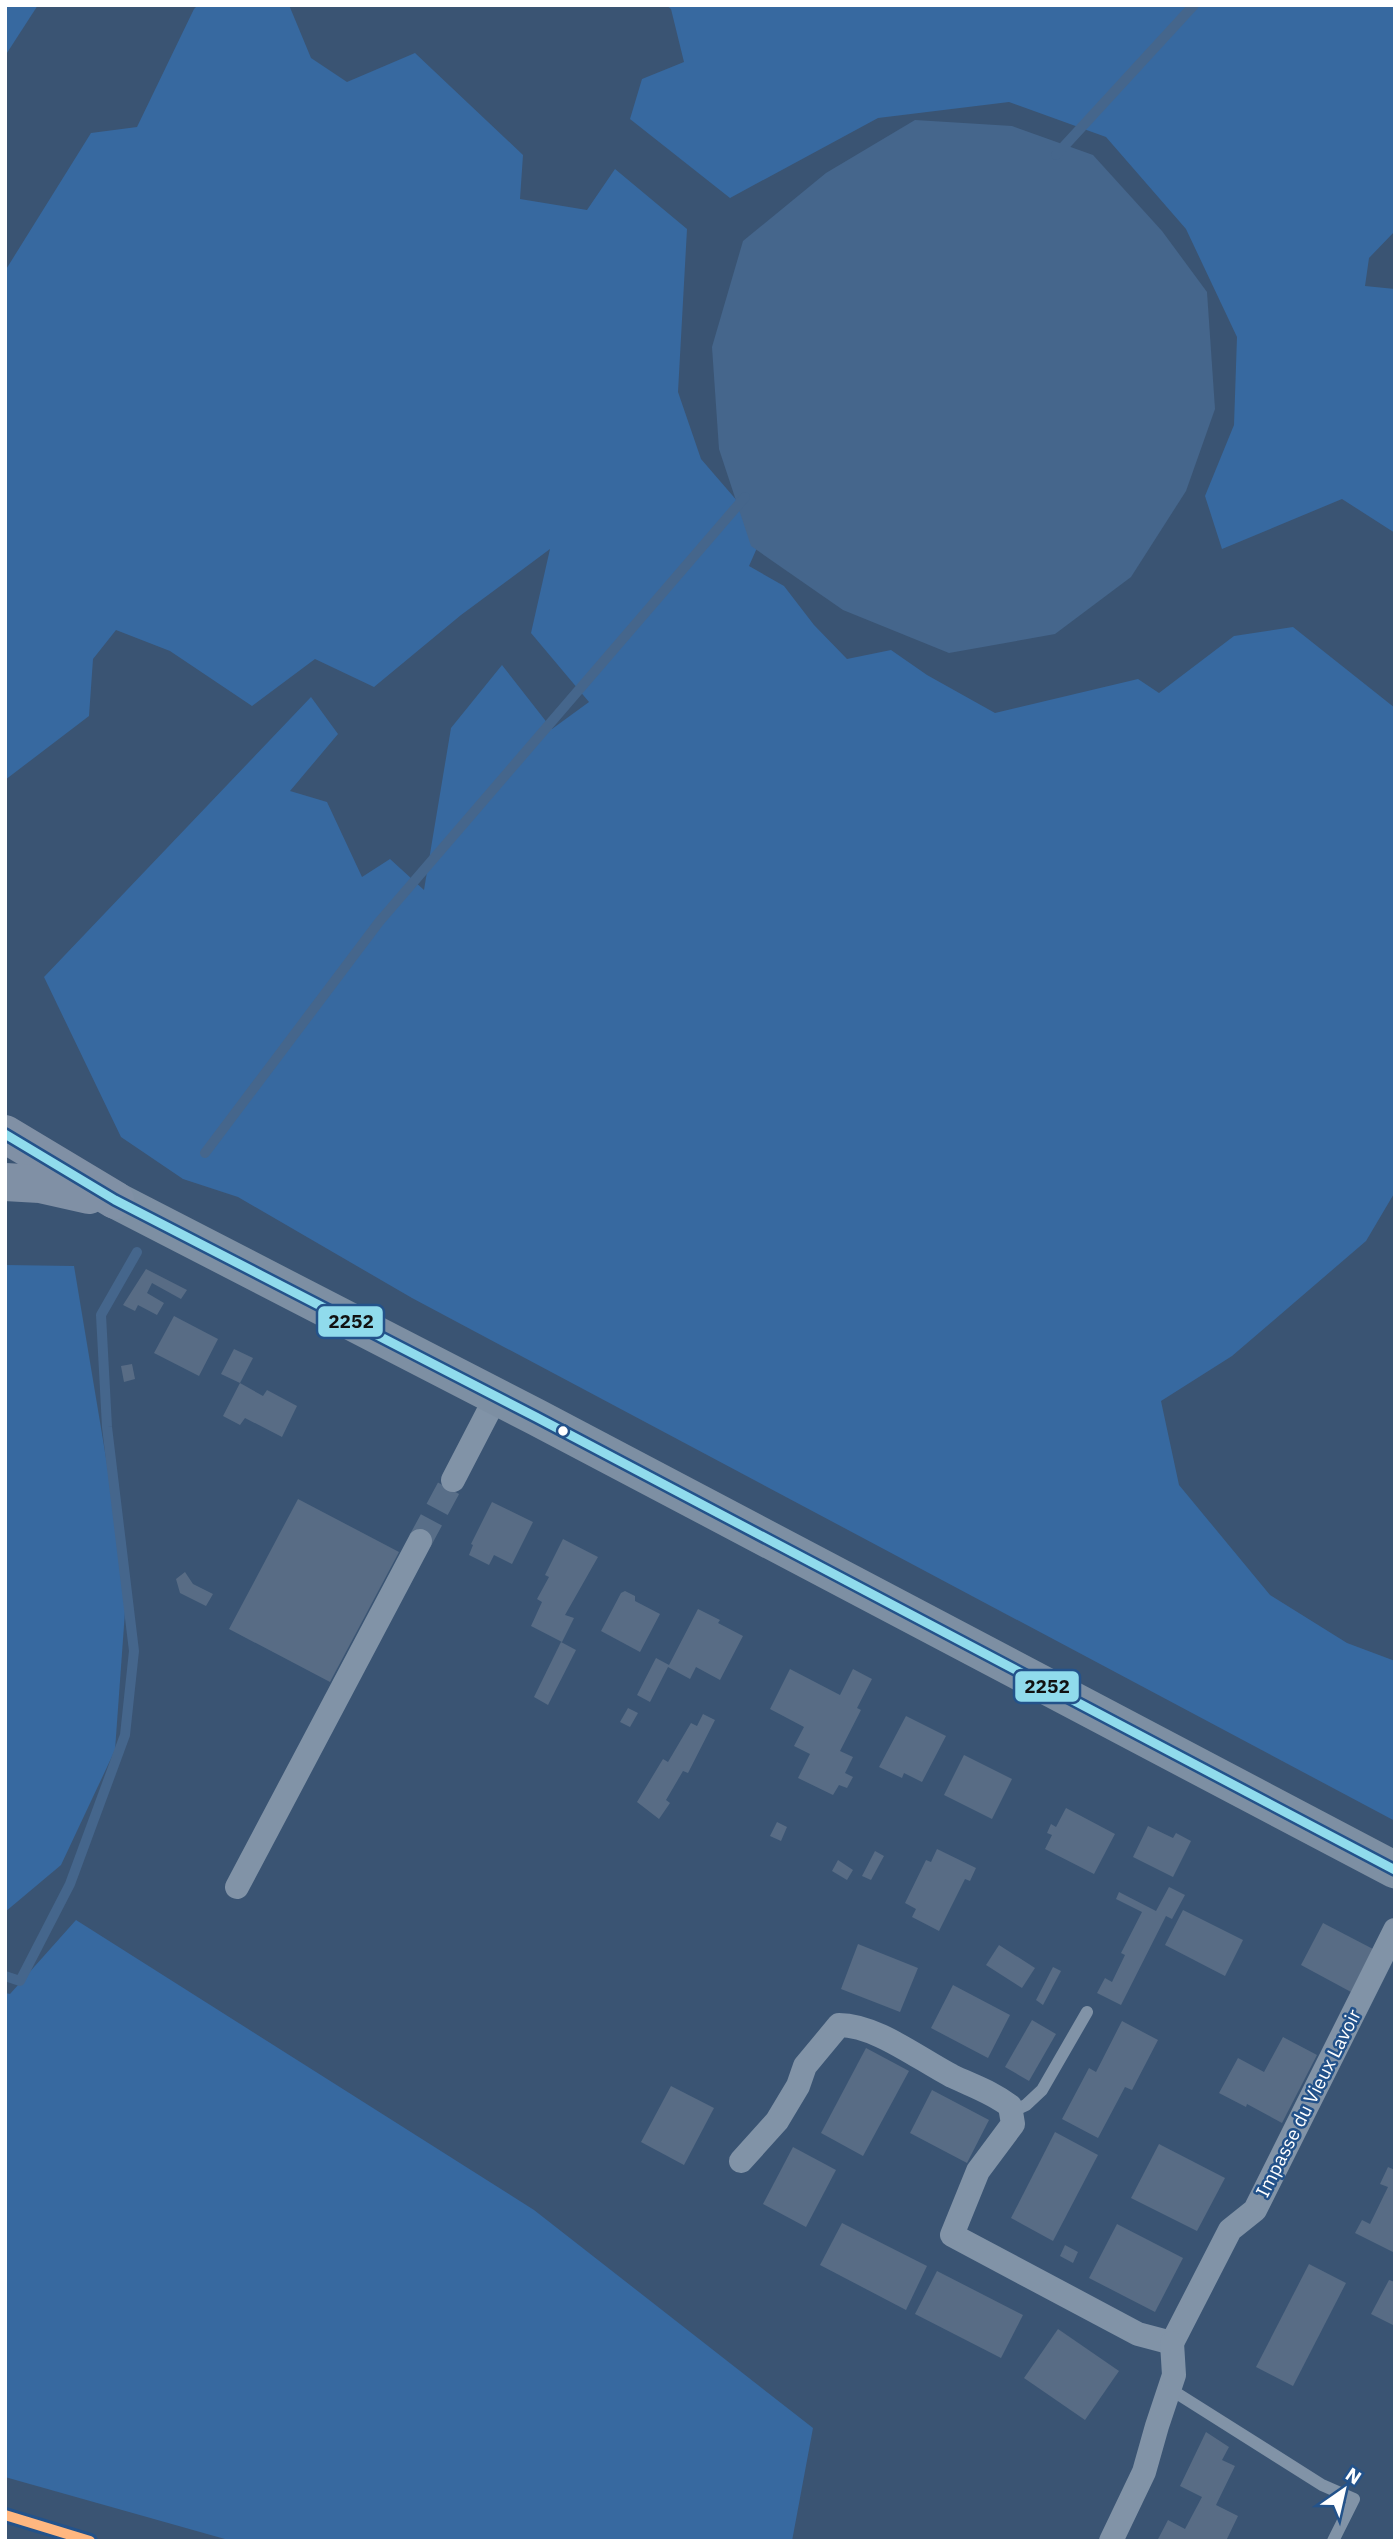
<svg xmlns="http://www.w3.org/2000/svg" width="1400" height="2546" viewBox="0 0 1400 2546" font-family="'IBM Plex Sans',sans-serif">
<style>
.green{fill:#3769a0}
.water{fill:#45668c}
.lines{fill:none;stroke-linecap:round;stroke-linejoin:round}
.stream{stroke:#45668c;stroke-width:10}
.building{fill:#586c85}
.minor-tunnel{stroke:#586e88;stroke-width:24;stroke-dasharray:24 12;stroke-linecap:butt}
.service{stroke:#8193a7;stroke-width:12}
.minor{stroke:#8193a7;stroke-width:24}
.secondary{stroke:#7d8fa3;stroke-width:37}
.primary{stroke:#8090a5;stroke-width:38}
.bus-1-casing{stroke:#23528a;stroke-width:14}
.bus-1{stroke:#90dbec;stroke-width:9}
.rail-1-casing{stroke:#23528a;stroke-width:16}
.rail-1{stroke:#ffb780;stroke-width:10}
.bus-dot{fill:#fff;stroke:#23528a;stroke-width:2.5}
.labels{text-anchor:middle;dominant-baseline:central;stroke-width:5;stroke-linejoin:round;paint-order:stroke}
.street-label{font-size:19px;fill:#fff;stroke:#23528a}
.line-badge{stroke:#23528a;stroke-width:2.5}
.pale-badge-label{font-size:19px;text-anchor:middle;font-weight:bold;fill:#111}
</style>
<rect width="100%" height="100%" fill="#3a5473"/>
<g class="green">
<polygon points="5,5 38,5 5,56"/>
<polygon points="198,5 289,5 311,58 347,82 415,53 523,155 520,199 587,210 615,169 687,229 678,392 701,459 764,532 749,566 784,586 814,625 847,659 891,650 927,675 995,713 1138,679 1159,693 1234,636 1293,627 1395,708 1395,1192 1366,1241 1232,1356 1161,1401 1179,1485 1270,1595 1347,1643 1395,1661 1395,1821 412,1298 238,1197 183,1179 121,1137 44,977 311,697 338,734 290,791 327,802 362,877 390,859 424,890 451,728 502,665 552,729 589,702 531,633 550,549 461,615 374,687 315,659 252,706 170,651 116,630 93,659 89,716 5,780 5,271 91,133 137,127 194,9"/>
<polygon points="666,5 1395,5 1395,231 1369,258 1365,286 1395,289 1395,533 1342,499 1222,549 1205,496 1234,425 1237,337 1186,229 1106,137 1009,102 878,118 730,198 630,119 642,79 684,62 671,9"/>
<polygon points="5,1265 74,1266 127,1584 115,1750 61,1865 5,1912"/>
<polygon points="76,1920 534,2210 813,2428 792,2541 232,2541 5,2477 5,1993 10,1994"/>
</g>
<polygon class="water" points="915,120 1012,126 1093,155 1162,231 1207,292 1215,409 1186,491 1131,577 1055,634 949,653 843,610 751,546 719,449 712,347 743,241 826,173"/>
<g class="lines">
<g class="stream">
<polyline points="1056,155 1194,5"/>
<polyline points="205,1153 379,922 745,497"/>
<polyline points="5,1976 20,1981 70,1884 125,1735 134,1651 107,1427 101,1315 137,1252"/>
</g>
</g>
<g class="building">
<polygon points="146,1269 187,1290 181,1299 152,1283 147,1293 164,1303 157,1315 138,1305 135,1311 123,1305"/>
<polygon points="174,1316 218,1339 199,1376 154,1353"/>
<polygon points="234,1349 253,1358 240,1383 221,1374"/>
<polygon points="132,1364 135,1379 124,1382 121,1366"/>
<polygon points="240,1383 263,1396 267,1390 297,1406 282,1437 245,1418 240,1425 223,1416"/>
<polygon points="298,1499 399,1552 330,1682 229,1629"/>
<polygon points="492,1502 533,1522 512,1564 494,1555 489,1565 469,1555 473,1545 471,1544"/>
<polygon points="563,1539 598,1557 565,1615 574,1618 562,1642 531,1626 542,1602 537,1599 549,1577 545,1575"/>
<polygon points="185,1572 193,1584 213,1594 206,1606 180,1593 176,1579"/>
<polygon points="625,1591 635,1596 635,1601 660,1614 640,1652 601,1631 621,1593"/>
<polygon points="698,1609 720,1620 718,1623 743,1636 720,1680 696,1667 690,1679 668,1667 650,1702 637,1695 656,1658 669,1665"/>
<polygon points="561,1642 576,1650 548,1705 534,1697"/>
<polygon points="790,1669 840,1695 853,1669 872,1679 857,1708 861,1710 840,1751 853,1757 845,1773 853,1777 847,1788 839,1785 833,1795 798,1778 810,1754 794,1746 804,1727 770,1709"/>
<polygon points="628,1708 638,1713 630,1727 620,1722"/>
<polygon points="703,1714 715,1720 688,1773 683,1771 666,1800 670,1803 659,1819 637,1802 663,1759 668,1762 691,1723 697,1726"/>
<polygon points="906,1716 946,1736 922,1782 904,1773 902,1778 879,1767"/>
<polygon points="964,1755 1012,1779 992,1819 944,1795"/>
<polygon points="1066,1808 1115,1834 1094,1874 1045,1849 1052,1835 1047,1833 1051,1824 1056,1827"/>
<polygon points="777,1822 787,1827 781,1841 770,1836"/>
<polygon points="1148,1826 1173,1838 1176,1833 1191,1841 1173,1877 1133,1857"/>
<polygon points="937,1849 976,1868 970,1881 965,1879 939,1931 912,1917 916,1909 905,1903 926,1860 931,1862"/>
<polygon points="875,1851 884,1856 871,1880 862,1876"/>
<polygon points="838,1860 853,1870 847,1880 832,1871"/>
<polygon points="1169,1887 1185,1895 1172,1919 1166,1916 1121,2005 1097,1993 1105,1978 1112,1982 1125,1955 1121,1953 1142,1912 1116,1899 1119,1892 1156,1911"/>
<polygon points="1183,1910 1243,1940 1225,1976 1165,1945"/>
<polygon points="1323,1923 1373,1949 1351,1992 1301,1965"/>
<polygon points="858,1944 918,1968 900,2012 841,1989"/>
<polygon points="999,1945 1035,1968 1022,1988 986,1965"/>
<polygon points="1053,1967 1061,1971 1043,2005 1036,2000"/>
<polygon points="953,1985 1010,2015 988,2058 931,2028"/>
<polygon points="1032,2020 1056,2034 1029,2081 1005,2067"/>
<polygon points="1122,2021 1158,2040 1132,2090 1125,2087 1098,2138 1062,2119 1089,2068 1096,2072"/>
<polygon points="1283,2037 1317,2055 1282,2123 1247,2104 1246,2107 1219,2093 1238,2058 1264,2072"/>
<polygon points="866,2048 909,2071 863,2156 821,2133"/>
<polygon points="671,2086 714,2108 684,2165 641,2142"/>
<polygon points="932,2090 989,2120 967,2163 910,2133"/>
<polygon points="1055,2132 1098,2155 1053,2241 1011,2218"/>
<polygon points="1159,2144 1225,2178 1197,2231 1131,2198"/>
<polygon points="793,2147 836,2170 806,2227 763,2204"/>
<polygon points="1388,2167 1395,2170 1395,2253 1355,2233 1362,2220 1370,2224 1388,2187 1380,2184"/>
<polygon points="842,2223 927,2266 906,2310 820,2265"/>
<polygon points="1117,2224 1183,2258 1155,2312 1089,2278"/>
<polygon points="1065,2245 1078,2252 1073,2263 1060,2256"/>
<polygon points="1309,2264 1346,2283 1293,2386 1256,2367"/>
<polygon points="937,2271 1023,2315 1001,2358 915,2314"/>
<polygon points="1389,2280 1395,2282 1395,2326 1371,2314"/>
<polygon points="1058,2329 1119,2371 1085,2420 1024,2378"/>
<polygon points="1206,2432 1229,2447 1222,2460 1235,2466 1216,2505 1238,2516 1226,2541 1204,2539 1203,2541 1157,2541 1168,2520 1185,2529 1202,2497 1180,2486"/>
</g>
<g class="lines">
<polyline class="minor-tunnel" points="420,1541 453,1480"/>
<g class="service">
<polyline points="1011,2112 1026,2105 1042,2090 1087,2012"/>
<polyline points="1170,2389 1322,2485 1354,2499 1333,2541"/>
</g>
<g class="minor">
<polyline points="453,1480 496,1397"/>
<polyline points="237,1887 420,1541"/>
<path d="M741,2161L777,2121L798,2086L805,2066L839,2025C876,2025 919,2059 952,2076C973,2086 992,2092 1010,2106L1013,2124L978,2171L952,2235L1138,2334L1172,2343L1230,2230L1255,2210L1395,1930"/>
<polyline points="1111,2541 1144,2472 1157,2426 1174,2375 1172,2343"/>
</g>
<polyline class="secondary" points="115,1200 536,1417 1395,1870"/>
<g class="primary">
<polyline points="5,1134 115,1200"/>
<polyline points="5,1182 40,1184 89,1195"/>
</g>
<g class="bus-1-casing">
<polyline id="bus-1" points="5,1134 115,1200 536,1417 1395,1870"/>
</g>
<use href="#bus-1" class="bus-1"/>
<g class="rail-1-casing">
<polyline id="rail-1" points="5,2515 90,2541"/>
</g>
<use href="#rail-1" class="rail-1"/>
</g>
<circle class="bus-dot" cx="563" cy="1431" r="6"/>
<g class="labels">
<g class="street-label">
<text transform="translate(1308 2103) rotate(-63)">Impasse du Vieux Lavoir</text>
</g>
</g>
<g class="line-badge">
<rect x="317" y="1305" width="67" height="33" rx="7" fill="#90dbec"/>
<rect x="1014" y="1670" width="66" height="33" rx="7" fill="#90dbec"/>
</g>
<g class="pale-badge-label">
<text x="351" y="1328">2252</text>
<text x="1047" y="1693">2252</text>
</g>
<rect width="1400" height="2546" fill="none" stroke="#ffffff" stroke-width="14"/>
<g transform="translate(1344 2490) rotate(34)" stroke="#23528a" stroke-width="5" paint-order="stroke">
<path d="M0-5L12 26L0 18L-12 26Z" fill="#ffffff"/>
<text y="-10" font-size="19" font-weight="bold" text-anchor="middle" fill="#ffffff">N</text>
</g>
</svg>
